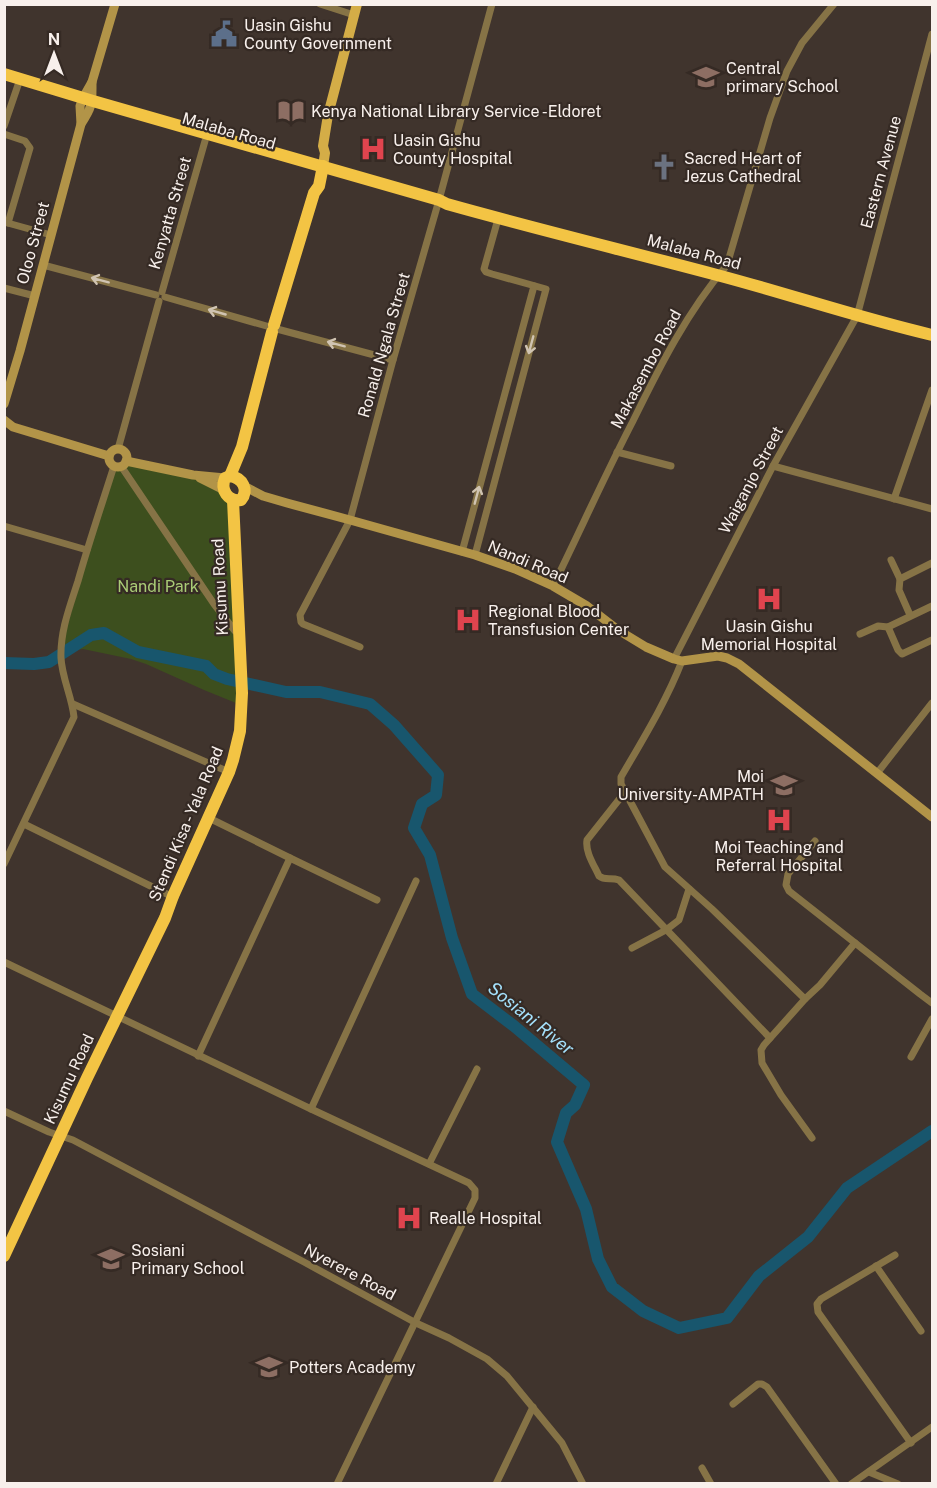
<svg xmlns="http://www.w3.org/2000/svg" width="937" height="1488" viewBox="0 0 937 1488" font-family="'Public Sans',sans-serif">
<style>
.green{fill:#3d4f1e}
.lines{fill:none;stroke-linecap:round;stroke-linejoin:round}
.river{stroke:#18566d;stroke-width:12}
.street{stroke:#867346;stroke-width:7}
.secondary{stroke:#b29448;stroke-width:9}
.primary{stroke:#d4ad47;stroke-width:10}
.highway{stroke:#f3c444;stroke-width:12}
.oneway{stroke:#d0c4b2}
.labels{text-anchor:middle;dominant-baseline:central;stroke-width:4.5;stroke-linejoin:round;paint-order:stroke}
.poi-label{font-size:16px;fill:#f8f0ec;stroke:#352a24;text-anchor:start}
.street-label{font-size:16px;fill:#f8f0ec;stroke:#352a24}
.park-label{font-size:16px;fill:#aacc76;stroke:#352a24}
.water-label{font-size:18px;font-style:italic;fill:#a4e0fb;stroke:#352a24}
</style>
<rect width="100%" height="100%" fill="#40342d"/>
<path class="green" d="M128,462C154,468 213,475 228,498L239,633L236,703L204,690L146,664L131,659L83,649L74,650L63,660V640L115,467H123Z"/>
<g class="lines">
<polyline class="river" points="4,663 34,664 49,662 91,635 104,633 138,652 206,666 214,674 227,679 286,692 320,692 370,704 394,725 438,775 436,795 422,804 414,828 430,855 452,938 472,994 514,1026 584,1085 575,1105 566,1113 557,1142 586,1209 598,1259 612,1287 643,1311 679,1328 727,1318 759,1276 808,1237 847,1188 932,1131"/>
<g class="street">
<polyline points="320,4 354,15"/>
<polyline points="4,126 18,85"/>
<polyline points="4,134 25,141 30,148 8,223"/>
<polyline points="4,222 51,235"/>
<polyline points="43,265 156,295"/>
<polyline points="4,288 35,296"/>
<polyline points="162,292 205,141"/>
<polyline points="165,297 270,327"/>
<polyline points="277,329 393,360"/>
<polyline points="118,449 159,301"/>
<polyline points="617,452 671,466"/>
<polyline points="121,466 214,604 235,631 239,632"/>
<polyline points="773,466 932,509"/>
<polyline points="894,499 932,390"/>
<polyline points="4,526 87,550"/>
<polyline points="462,552 534,286"/>
<polyline points="475,555 546,289 492,274 486,272 484,269 498,219"/>
<polyline points="891,560 900,579"/>
<path d="M553,586C580,531 605,475 633,421C660,366 687,312 727,265L770,118L787,71L802,43L834,4"/>
<polyline points="910,615 899,590 900,579 932,563"/>
<polyline points="888,627 898,650 902,654 932,640"/>
<polyline points="860,634 878,626 888,627 932,606"/>
<polyline points="360,647 303,624 301,622 300,615 350,520 393,360 439,200 492,4"/>
<polyline points="674,659 773,466 857,316 932,34"/>
<path d="M682,661C666,702 643,739 621,777V784L665,867L712,909L805,999L820,985L855,943"/>
<polyline points="73,704 229,772"/>
<polyline points="878,772 932,703"/>
<path d="M625,792L587,840C585,852 594,865 599,876C605,881 611,877 619,880L770,1038"/>
<polyline points="24,824 175,898"/>
<polyline points="815,841 788,874 786,885 789,891 920,994 932,1003"/>
<polyline points="290,858 377,900"/>
<path d="M4,864L74,717C72,697 62,678 61,658C60,631 70,606 78,581C89,542 102,504 114,466"/>
<polyline points="632,948 666,930 679,920 689,889"/>
<polyline points="4,962 311,1109 469,1183 475,1190 475,1198 337,1484"/>
<polyline points="805,999 764,1045 761,1050 762,1063 781,1095 812,1138"/>
<polyline points="198,1056 290,858 213,820"/>
<polyline points="911,1057 932,1019"/>
<polyline points="311,1109 416,881"/>
<polyline points="4,1111 49,1132 73,1140 304,1262 416,1323 449,1338 487,1359 507,1376 562,1443 583,1484"/>
<polyline points="429,1164 477,1069"/>
<polyline points="895,1255 821,1299 817,1304 818,1312 911,1443"/>
<polyline points="876,1266 921,1331"/>
<polyline points="733,1404 758,1384 762,1384 767,1387 836,1484"/>
<polyline points="702,1468 711,1484"/>
<polyline points="869,1472 898,1484"/>
<polyline points="496,1484 533,1407"/>
<polyline points="851,1484 932,1427"/>
</g>
<g class="secondary">
<polyline points="81,124 80,106 83,98 92,82 115,4"/>
<path d="M4,404L20,351L81,124C93,106 92,103 92,82"/>
<polyline points="4,420 13,427 109,456"/>
<circle cx="118" cy="458" r="9"/>
<polyline points="126,461 193,475 225,478"/>
<polyline points="200,478 224,490"/>
<polyline points="244,486 263,496 287,503 350,520 475,555 515,569 553,586 587,606 618,630 646,647 674,659 682,661 718,656 727,658 739,664 932,817"/>
</g>
<polyline class="primary" points="323,166 325,153 323,146 328,115 357,4"/>
<g class="highway">
<path d="M4,74L93,101L439,200L447,204C536,229 627,251 717,275C789,294 859,318 932,335"/>
<polyline points="274,325 314,193 319,186 323,166"/>
<polyline points="230,476 242,447 272,332"/>
<path d="M230,476C243,478 249,490 241,500C228,502 220,490 225,478Z"/>
<polyline points="4,1256 87,1078 165,918 173,896 229,772 233,760 240,731 242,693 233,500"/>
</g>
</g>
<defs><path id="oneway-shaft" d="M-6 0H5M1.5-3L5.5 0L1.5 3" fill="none" stroke-width="1.6" stroke-linecap="round" stroke-linejoin="round" transform="scale(1.5)"/></defs>
<g class="oneway">
<use href="#oneway-shaft" transform="translate(100 280) rotate(-165)"/>
<use href="#oneway-shaft" transform="translate(217 312) rotate(-164)"/>
<use href="#oneway-shaft" transform="translate(336 344) rotate(-165)"/>
<use href="#oneway-shaft" transform="translate(531 345) rotate(105)"/>
<use href="#oneway-shaft" transform="translate(477 495) rotate(-75)"/>
</g>
<defs>
<g id="civic-bare" transform="scale(2.07)"><path d="M-.6-6.5H3V-4.5H.6V-3L4-1V1h2V6H-6V1h2V-1L-.6-3ZM-1.2 2.5V6h2.4V2.5Z" fill="#5c6f8a" stroke="#352a24" stroke-width="2.5" paint-order="stroke"/></g>
<g id="school-bare" transform="scale(2.07)"><path d="M0-5L7-2L0 1L-7-2ZM-4 1L0 2.5L4 1V4Q0 6-4 4Z" fill="#8d6e63" stroke="#352a24" stroke-width="2.5" paint-order="stroke"/></g>
<g id="library-bare" transform="scale(2.07)"><path d="M-6-4Q-3-5.5-.7-3.5V5Q-3 3-6 4ZM6-4Q3-5.5 .7-3.5V5Q3 3 6 4Z" fill="#8d6e63" stroke="#352a24" stroke-width="2.5" paint-order="stroke"/></g>
<g id="hospital-bare" transform="scale(2.07)"><path d="M-5-5h3v3.5h4V-5h3V5h-3V1.5h-4V5h-3Z" fill="#e0444e" stroke="#352a24" stroke-width="2.5" paint-order="stroke"/></g>
<g id="church-bare" transform="scale(2.07)"><path d="M-1.2-6h2.4v3.5h3.3v2.4h-3.3V6h-2.4V-.1h-3.3v-2.4h3.3Z" fill="#6b7280" stroke="#352a24" stroke-width="2.5" paint-order="stroke"/></g>
<g id="university-bare" transform="scale(2.07)"><path d="M0-5L7-2L0 1L-7-2ZM-4 1L0 2.5L4 1V4Q0 6-4 4Z" fill="#8d6e63" stroke="#352a24" stroke-width="2.5" paint-order="stroke"/></g>
</defs>
<g fill-rule="evenodd">
<use href="#civic-bare" x="224" y="34"/>
<use href="#school-bare" x="706" y="77"/>
<use href="#library-bare" x="291" y="111"/>
<use href="#hospital-bare" x="373" y="149"/>
<use href="#church-bare" x="664" y="167"/>
<use href="#hospital-bare" x="769" y="599"/>
<use href="#hospital-bare" x="468" y="620"/>
<use href="#university-bare" x="784" y="785"/>
<use href="#hospital-bare" x="779" y="820"/>
<use href="#hospital-bare" x="409" y="1218"/>
<use href="#school-bare" x="111" y="1259"/>
<use href="#school-bare" x="269" y="1367"/>
</g>
<g class="labels">
<g class="poi-label">
<text x="244" y="25">Uasin Gishu<tspan x="244" dy="18">County Government</tspan></text>
<text x="726" y="68">Central<tspan x="726" dy="18">primary School</tspan></text>
<text x="311" y="111">Kenya National Library Service -Eldoret</text>
<text x="393" y="140">Uasin Gishu<tspan x="393" dy="18">County Hospital</tspan></text>
<text x="684" y="158">Sacred Heart of<tspan x="684" dy="18">Jezus Cathedral</tspan></text>
<text x="488" y="611">Regional Blood<tspan x="488" dy="18">Transfusion Center</tspan></text>
<text x="769" y="626" text-anchor="middle">Uasin Gishu<tspan x="769" dy="18">Memorial Hospital</tspan></text>
<text x="764" y="776" text-anchor="end">Moi<tspan x="764" dy="18">University-AMPATH</tspan></text>
<text x="779" y="847" text-anchor="middle">Moi Teaching and<tspan x="779" dy="18">Referral Hospital</tspan></text>
<text x="429" y="1218">Realle Hospital</text>
<text x="131" y="1250">Sosiani<tspan x="131" dy="18">Primary School</tspan></text>
<text x="289" y="1367">Potters Academy</text>
</g>
<g class="street-label">
<text transform="translate(229 131) rotate(16)">Malaba Road</text>
<text transform="translate(881 172) rotate(-75)">Eastern Avenue</text>
<text transform="translate(170 213) rotate(-74)">Kenyatta Street</text>
<text transform="translate(33 243) rotate(-75)">Oloo Street</text>
<text transform="translate(694 252) rotate(15)">Malaba Road</text>
<text transform="translate(384 345) rotate(-74)">Ronald Ngala Street</text>
<text transform="translate(646 369) rotate(-62)">Makasembo Road</text>
<text transform="translate(751 480) rotate(-62)">Waiganjo Street</text>
<text transform="translate(528 562) rotate(23)">Nandi Road</text>
<text transform="translate(220 587) rotate(-93)">Kisumu Road</text>
<text transform="translate(186 824) rotate(-67)">Stendi Kisa - Yala Road</text>
<text transform="translate(69 1079) rotate(-65)">Kisumu Road</text>
<text transform="translate(350 1272) rotate(28)">Nyerere Road</text>
</g>
<g class="park-label">
<text x="158" y="586">Nandi Park</text>
</g>
<g class="water-label">
<text transform="translate(531 1018) rotate(39)">Sosiani River</text>
</g>
</g>
<rect width="937" height="1488" fill="none" stroke="#f8f0ec" stroke-width="12"/>
<g transform="translate(54 54)" stroke="#352a24" stroke-width="4.5" paint-order="stroke">
<path d="M0-4.5L10 22L0 15L-10 22Z" fill="#f8f0ec"/>
<text y="-9" font-size="16" font-weight="bold" text-anchor="middle" fill="#f8f0ec">N</text>
</g>
</svg>
